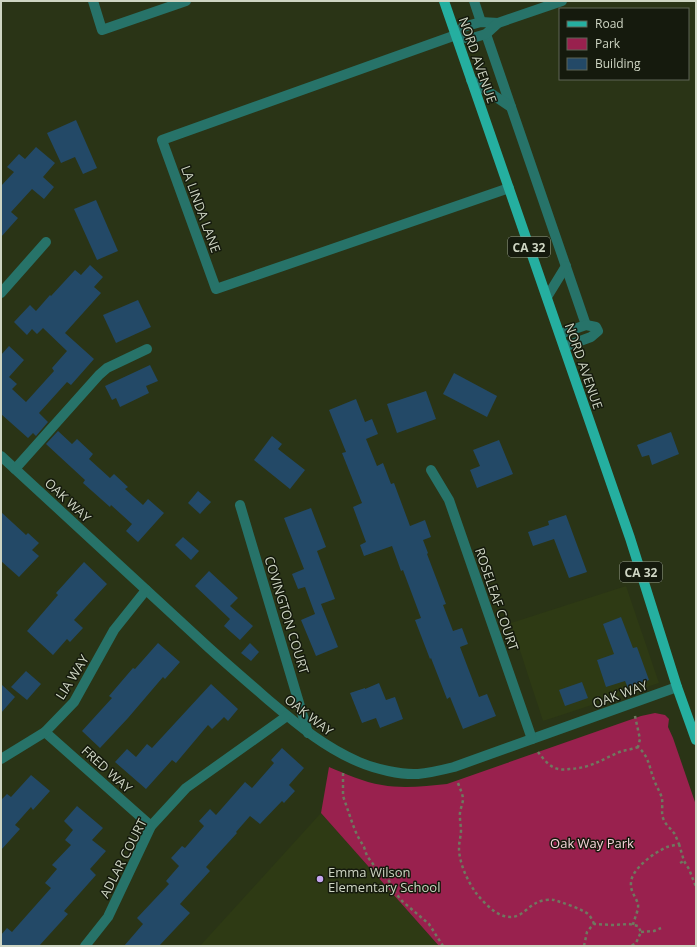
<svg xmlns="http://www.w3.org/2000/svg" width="697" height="947" viewBox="0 0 697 947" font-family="'Open Sans',sans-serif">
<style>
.built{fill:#2e3a14}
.green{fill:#99214e}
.building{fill:#234967}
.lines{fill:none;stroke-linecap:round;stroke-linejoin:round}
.path{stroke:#6f785f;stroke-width:2.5;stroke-dasharray:3 3;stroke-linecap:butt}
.minor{stroke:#277369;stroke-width:10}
.major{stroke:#25afa0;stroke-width:10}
.poi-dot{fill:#c6a6f0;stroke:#151a0d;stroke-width:1.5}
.labels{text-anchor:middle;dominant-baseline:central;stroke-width:3;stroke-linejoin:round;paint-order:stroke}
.shield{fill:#151a0d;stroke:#969d8c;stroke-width:1}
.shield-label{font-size:12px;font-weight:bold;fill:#ced5c3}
.street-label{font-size:13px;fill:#ced5c3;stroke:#151a0d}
.park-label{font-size:13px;fill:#f7d4db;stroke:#151a0d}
.poi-label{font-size:13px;fill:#ced5c3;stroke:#151a0d;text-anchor:start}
</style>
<rect width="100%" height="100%" fill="#2a3416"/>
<g class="built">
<polygon points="626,586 659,683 543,721 511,623"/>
<polygon points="321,813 439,946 200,946"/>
</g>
<path class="green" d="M655,713L665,715L669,719L668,727L673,738L696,805V946H439L321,813L329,767C346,774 363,782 382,785C403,789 426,786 447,784L641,716Z"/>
<g class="building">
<polygon points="76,120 97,168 83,174 75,157 61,163 47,133"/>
<polygon points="36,147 55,163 43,177 54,187 44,199 32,189 11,212 18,218 1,237 1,186 14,172 7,167 19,154 25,159"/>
<polygon points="96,200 118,251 97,260 74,209"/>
<polygon points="90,265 103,277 94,287 101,293 65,333 94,359 71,385 67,382 39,413 48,422 36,436 33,433 28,438 1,414 1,355 9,346 24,360 9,377 17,384 12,389 26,402 54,371 52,368 67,351 43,328 37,334 32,329 27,335 14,322 30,305 36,311 50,295 51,296 75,270 81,275"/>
<polygon points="138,300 151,327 116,343 103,315"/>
<polygon points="150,365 158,381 146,386 149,393 120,407 116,398 112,400 105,386"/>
<polygon points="454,373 497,396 487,417 443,394"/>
<polygon points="426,391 436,419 397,433 387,404"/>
<polygon points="356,399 365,422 372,419 378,434 366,439 377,466 383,463 391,484 394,483 410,526 425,520 431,537 423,540 428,553 427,554 446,604 443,605 453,631 462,628 468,644 460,647 479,697 487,694 496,716 463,729 450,697 447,699 431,658 430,659 415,620 421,618 403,570 401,571 392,546 364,556 360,545 366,542 353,507 362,503 342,453 346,452 329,410"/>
<polygon points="58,431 72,444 77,439 93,454 89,459 110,478 114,474 128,487 125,489 143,505 148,499 164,513 138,542 126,531 132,524 111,505 110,507 83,483 85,480 46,444"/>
<polygon points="671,432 679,454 652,465 649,455 642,457 637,445"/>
<polygon points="272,436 282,444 278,449 305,470 290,489 254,460"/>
<polygon points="499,440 513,474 477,488 470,470 480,466 473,450"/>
<polygon points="198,491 211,502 200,514 188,503"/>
<polygon points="311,508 326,547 317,551 335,599 321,604 338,647 316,656 301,620 315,614 305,587 298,589 292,574 304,569 284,518"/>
<polygon points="1,512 26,535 28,533 39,543 32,550 39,556 19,577 1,561"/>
<polygon points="566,515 587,572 569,578 554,539 533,546 528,532 549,525 548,521"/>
<polygon points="183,537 199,551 191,560 175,545"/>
<polygon points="84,562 107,584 74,620 83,628 70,642 67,639 53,655 27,631 58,595 56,593"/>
<polygon points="209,571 238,598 230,606 253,626 240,640 224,626 230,619 195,586"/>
<polygon points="621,617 633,648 637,647 649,680 628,688 625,681 606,687 597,660 614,654 603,624"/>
<polygon points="158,643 180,662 165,679 163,677 128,718 100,748 82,731 112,698 109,696 133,668 135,669"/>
<polygon points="250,643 259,652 251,661 241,653"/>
<polygon points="26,671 41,684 27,700 11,687"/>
<polygon points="582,682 588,698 565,706 559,690"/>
<polygon points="379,683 386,700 395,697 403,719 380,728 376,718 362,723 350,693 365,688 365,689"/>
<polygon points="1,684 15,697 1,713"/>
<polygon points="211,684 238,709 228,721 224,717 212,729 208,725 176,763 172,760 146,789 115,762 127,749 136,757 147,744 152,748"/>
<polygon points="282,748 304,768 289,785 295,791 284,803 282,801 260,824 250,816 236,832 237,833 206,867 210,871 180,904 190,913 159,946 124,946 143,924 137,918 169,884 166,881 179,866 171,858 182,846 185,848 204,826 199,821 210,809 216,815 245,782 252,788 274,763 271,760"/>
<polygon points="31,775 50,791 33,810 31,807 15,825 20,829 1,850 1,800 7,794 11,797"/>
<polygon points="77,806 103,828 92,840 106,851 90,869 96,875 64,911 68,914 39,946 1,946 1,935 7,928 12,932 51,888 45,883 57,869 52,865 71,845 65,840 73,830 64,821"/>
</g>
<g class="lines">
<g class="path">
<path d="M538,752C542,757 547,764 553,767C558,770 564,770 569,769C592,768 602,759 622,751C627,750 633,749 638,747"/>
<polyline points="343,773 343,796 353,825 357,835 364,847 367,856 376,868 389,881 394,891 402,901 429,924 443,946"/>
<path d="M458,783C460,789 463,794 463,800C462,806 459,812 460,818C460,822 461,826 461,830C461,836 459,842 459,848C459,863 468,882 476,893C486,905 502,923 519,915C525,912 530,906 536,903C541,900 549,899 554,900C561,902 582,909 588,914C591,917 593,921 594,924"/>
<polyline points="679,844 684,861 689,869 696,887"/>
<polyline points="680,863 684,861"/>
<path d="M633,925C634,919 639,910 638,904C636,897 630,891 631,883C631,869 655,852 667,847C671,846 675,845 679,844C677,840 676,836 674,833C670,828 665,824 663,818C661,812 663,805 662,799C661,793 657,788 655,782C649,769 650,757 638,747L640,739L635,716"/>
<polyline points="641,932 654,931 661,928"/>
<polyline points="584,946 587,932 591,927 594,924 613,925 629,924 638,926 641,932 636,943 631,946"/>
</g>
<g class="minor">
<polyline points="93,1 102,30 186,1"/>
<polyline points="474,1 481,22"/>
<polyline points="498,23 481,22 463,27 456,35 162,140 216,289 509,188"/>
<polyline points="486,34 586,325"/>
<polyline points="456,35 469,39 486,34 498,23 562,1"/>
<polyline points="471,80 511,107"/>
<polyline points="1,293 46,242"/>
<polyline points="547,297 566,266"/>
<polyline points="560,334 586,325 596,327 598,331 591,337 564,347"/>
<path d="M1,456C70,520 139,584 208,647C229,666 250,684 272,703C299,726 326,748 359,762C375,769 401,775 418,774C430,773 442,770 454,767L677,687"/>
<polyline points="15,469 99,375 107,368 147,349"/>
<polyline points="431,470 449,500 532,739"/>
<polyline points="240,505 308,733"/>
<polyline points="45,732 151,826"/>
<polyline points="1,759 45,732 74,702 114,630 146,590"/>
<polyline points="85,946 108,917 151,826 186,788 287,716"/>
</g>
<polyline class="major" points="444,1 630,538 677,687 696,740"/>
</g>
<circle class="poi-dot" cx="320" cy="879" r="4"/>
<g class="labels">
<g class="shield">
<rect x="508" y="237" width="42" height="20" rx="3"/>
<rect x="620" y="562" width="42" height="20" rx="3"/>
</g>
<g class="shield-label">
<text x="529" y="247">CA 32</text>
<text x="641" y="572">CA 32</text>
</g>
<g class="street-label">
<text transform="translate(478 60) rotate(71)">NORD AVENUE</text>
<text transform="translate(201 209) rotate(70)">LA LINDA LANE</text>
<text transform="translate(584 366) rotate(71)">NORD AVENUE</text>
<text transform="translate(68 500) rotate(43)">OAK WAY</text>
<text transform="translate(497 599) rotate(71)">ROSELEAF COURT</text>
<text transform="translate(287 615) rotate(73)">COVINGTON COURT</text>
<text transform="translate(72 677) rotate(-58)">LIA WAY</text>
<text transform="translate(620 694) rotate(-20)">OAK WAY</text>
<text transform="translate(309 715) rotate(38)">OAK WAY</text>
<text transform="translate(107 769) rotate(42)">FRED WAY</text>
<text transform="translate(123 858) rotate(-63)">ADLAR COURT</text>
</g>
<g class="park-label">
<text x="592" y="843">Oak Way Park</text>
</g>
<g class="poi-label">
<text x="328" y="872">Emma Wilson<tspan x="328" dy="15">Elementary School</tspan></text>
</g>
</g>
<rect width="697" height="947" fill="none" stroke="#ced5c3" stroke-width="4"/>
<rect x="559" y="8" width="130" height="72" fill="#151a0d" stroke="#5f6556"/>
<rect x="567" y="21" width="20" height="6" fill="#25afa0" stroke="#5f6556"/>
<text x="595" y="28" font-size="12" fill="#ced5c3">Road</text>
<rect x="567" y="38" width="20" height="12" fill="#99214e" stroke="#5f6556"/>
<text x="595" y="48" font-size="12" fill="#ced5c3">Park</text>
<rect x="567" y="58" width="20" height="12" fill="#234967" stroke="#5f6556"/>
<text x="595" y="68" font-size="12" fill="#ced5c3">Building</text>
</svg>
